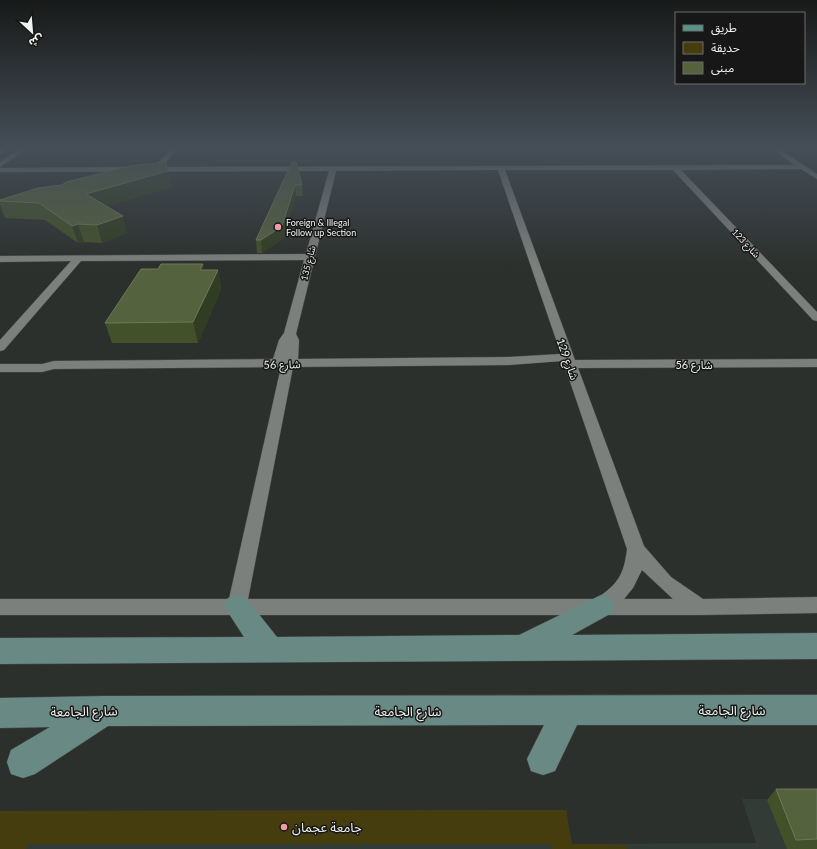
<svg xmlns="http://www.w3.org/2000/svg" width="817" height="849" viewBox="0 0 817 849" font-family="Lato,'Noto Sans Arabic',sans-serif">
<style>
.built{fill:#323b35}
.green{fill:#463d0e}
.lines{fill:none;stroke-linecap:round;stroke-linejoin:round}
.minor-casing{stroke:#494c4a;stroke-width:1}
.secondary-casing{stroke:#494c4a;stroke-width:1}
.primary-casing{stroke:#494c4a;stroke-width:1}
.minor{fill:#7c807d;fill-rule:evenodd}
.secondary{fill:#698a84;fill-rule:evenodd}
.primary{fill:#56948c;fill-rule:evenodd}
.wall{fill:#425129}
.shaded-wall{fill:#313d22}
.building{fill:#55623e;stroke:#6d795a}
.poi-dot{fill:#f39aa7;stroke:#161716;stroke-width:1.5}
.labels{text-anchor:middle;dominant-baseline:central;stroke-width:3;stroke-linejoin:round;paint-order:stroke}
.far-poi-label{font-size:9px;fill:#f0f2f0;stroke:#161716;text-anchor:start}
.far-street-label{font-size:9px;fill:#f0f2f0;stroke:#161716}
.street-label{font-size:11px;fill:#f0f2f0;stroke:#161716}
.near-street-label{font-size:13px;fill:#f0f2f0;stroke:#161716}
.near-poi-label{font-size:13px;fill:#f0f2f0;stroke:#161716;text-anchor:start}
</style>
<rect width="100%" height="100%" fill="#2c302d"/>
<polygon class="built" points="742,799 817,799 817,849 0,849 0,811 566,810 572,844 756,843"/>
<polygon class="green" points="566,810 572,844 626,845 627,849 552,849 551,844 28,844 26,849 0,849 0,811"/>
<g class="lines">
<g class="minor-casing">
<g id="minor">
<polygon points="21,148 28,148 0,167 0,162"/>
<path d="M172,148H178L162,167L794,165L771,148H778L817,174V179L801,169L681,170L817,312V321L813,320L673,170H505L575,360L817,359V367L578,368L644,546L671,577L703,599L817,597V613L701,615H0V599H229L281,367L54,369L42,372H0V364H42L54,361L273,359L279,340L284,333L304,260L81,261L4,350L0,351V340L71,261L0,262V256L306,254L329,171L0,172V168L154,167ZM498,170L561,354L509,357L298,359L299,340L296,334L336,171ZM563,361L627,549C624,575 618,584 596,599H248L293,367L509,365ZM642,570L673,599H624L633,588Z"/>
</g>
</g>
<g class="secondary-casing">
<g id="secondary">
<polygon points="237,595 246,598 277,637 519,635 601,595 610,598 614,606 610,614 572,635 817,633 817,659 0,664 0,638 244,637 224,606 228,598"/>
<polygon points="817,695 817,725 577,725 555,771 543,775 531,771 527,759 544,725 108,726 35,774 23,778 11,774 7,762 11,750 50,727 0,728 0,698 104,696"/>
</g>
</g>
<g class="primary-casing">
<polygon id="primary" points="0,148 11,148 0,154"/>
</g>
<use href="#minor" class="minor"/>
<use href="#secondary" class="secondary"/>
<use href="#primary" class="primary"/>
</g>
<g class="wall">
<polygon points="292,162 302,185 303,196 296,196 283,238 262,253 257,253 256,240"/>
<polygon points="172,187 107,206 127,233 102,243 84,242 78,243 45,220 5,218 0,205 0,200"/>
<polygon points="204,270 218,270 221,289 198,343 112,343 105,323"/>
<polygon points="776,789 817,789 817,849 787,849 767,800"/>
</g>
<g class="shaded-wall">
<polygon points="168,171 172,187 91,211 86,194"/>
<polygon points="295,185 296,196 283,238 262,253 261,240"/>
<polygon points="123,216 127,233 102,243 97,225"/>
<polygon points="78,224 84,242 78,243 72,226"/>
<polygon points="203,264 207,283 200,270"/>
<polygon points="218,270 221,289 198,343 193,322"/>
</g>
<g class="building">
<polygon points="166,162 168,171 86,194 123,216 97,225 78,224 72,226 39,203 0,201 0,200 38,188 62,185 66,182 130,166"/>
<polygon points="292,162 296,162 302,185 295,185 282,226 261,240 256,240"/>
<polygon points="161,264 203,264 200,270 218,270 193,322 105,323 141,269 158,269"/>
<polygon points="776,789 817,789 817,839 796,840"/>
</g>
<linearGradient id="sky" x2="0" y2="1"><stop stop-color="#181a19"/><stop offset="0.55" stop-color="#454e57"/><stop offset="1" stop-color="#454e57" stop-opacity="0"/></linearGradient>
<rect width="817" height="267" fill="url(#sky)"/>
<g class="poi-dot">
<circle cx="278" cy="227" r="4"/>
<circle cx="284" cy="827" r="4"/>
</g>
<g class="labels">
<g class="far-poi-label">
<text x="286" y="222">Foreign &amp; Illegal<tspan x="286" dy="10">Follow up Section</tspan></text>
</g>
<g class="far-street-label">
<text transform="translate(746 243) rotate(47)">شارع 123</text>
<text transform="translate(308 263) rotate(-76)">شارع 135</text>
</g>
<g class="street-label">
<text transform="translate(568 359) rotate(70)">شارع 129</text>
<text transform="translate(282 364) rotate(-1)">شارع 56</text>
<text x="694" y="364">شارع 56</text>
</g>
<g class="near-street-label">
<text x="732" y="710">شارع الجامعة</text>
<text transform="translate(84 711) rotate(-1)">شارع الجامعة</text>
<text x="408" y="711">شارع الجامعة</text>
</g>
<g class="near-poi-label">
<text x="292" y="827">جامعة عجمان</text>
</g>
</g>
<rect x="675" y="12" width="130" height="72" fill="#161716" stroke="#6d6f6d"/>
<rect x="683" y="25" width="20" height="6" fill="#56948c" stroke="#6d6f6d"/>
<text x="711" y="32" font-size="12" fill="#f0f2f0">طريق</text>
<rect x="683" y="42" width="20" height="12" fill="#463d0e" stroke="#6d6f6d"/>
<text x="711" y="52" font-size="12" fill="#f0f2f0">حديقة</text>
<rect x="683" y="62" width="20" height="12" fill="#55623e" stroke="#6d6f6d"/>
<text x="711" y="72" font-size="12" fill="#f0f2f0">مبنى</text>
<g transform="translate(32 32) rotate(154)" stroke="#161716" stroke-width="3" paint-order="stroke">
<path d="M0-3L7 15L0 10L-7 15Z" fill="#f0f2f0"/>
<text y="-6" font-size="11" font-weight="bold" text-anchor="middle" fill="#f0f2f0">ش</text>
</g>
</svg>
